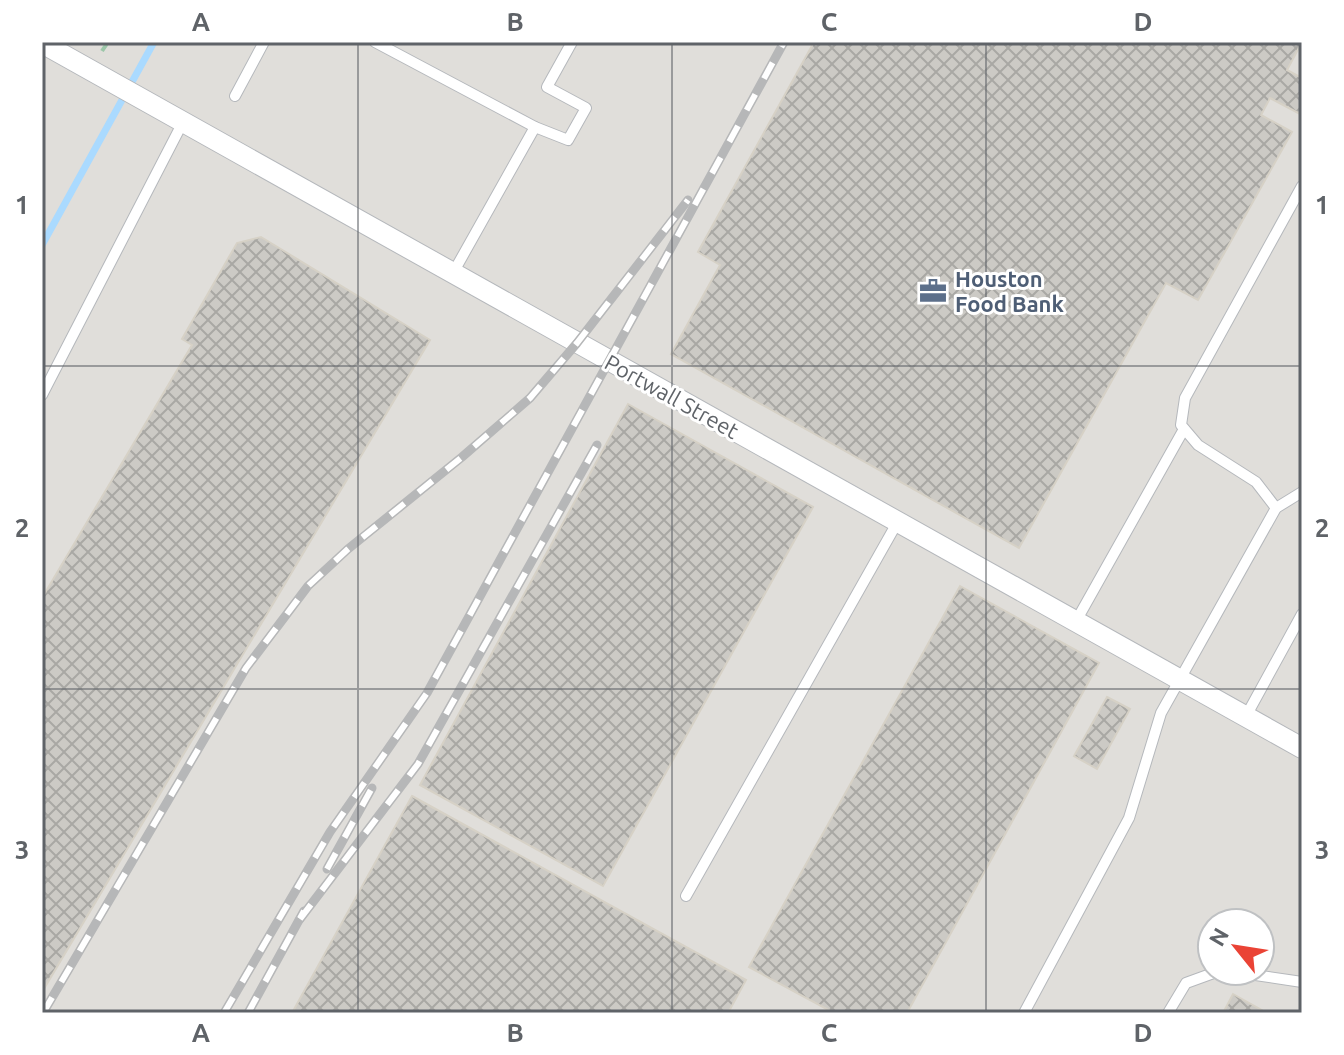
<svg xmlns="http://www.w3.org/2000/svg" width="1344" height="1055" viewBox="0 0 1344 1055" font-family="Ubuntu,sans-serif">
<style>
.industrial{fill:#e0deda;fill-rule:evenodd}
.lines{fill:none;stroke-linecap:round;stroke-linejoin:round}
.stream{stroke:#aadaff;stroke-width:7}
.building{fill:url(#building-cross-hatch);stroke:#d6d1c6;stroke-width:2}
.service-casing{stroke:#b5b8bc;stroke-width:12}
.minor-casing{stroke:#b5b8bc;stroke-width:22}
.path{stroke:#9cc7a9;stroke-width:4;stroke-dasharray:8 4;stroke-linecap:butt}
.service{stroke:#fff;stroke-width:10}
.minor{stroke:#fff;stroke-width:20}
.rail-casing{stroke:#b6b7b8;stroke-width:9}
.rail{stroke:#fff;stroke-width:6;stroke-dasharray:18;stroke-linecap:butt}
.grid{fill:none;stroke:#5f6368;stroke-width:2;stroke-opacity:0.55}
.labels{text-anchor:middle;dominant-baseline:central;stroke-width:6;stroke-linejoin:round;paint-order:stroke}
.service-label{font-size:22px;font-weight:bold;fill:#4e5e75;stroke:#fff;text-anchor:start}
.street-label{font-size:22px;fill:#5f6368;stroke:#fff}
.neatline{fill:none;stroke:#5f6368;stroke-width:3}
.grid-label{font-size:26px;text-anchor:middle;font-weight:bold;fill:#5f6368}
</style>
<defs>
<pattern id="building-cross-hatch" width="8" height="8" patternUnits="userSpaceOnUse" patternTransform="scale(2)"><rect width="8" height="8" fill="#cccac5"/><path d="M0 0l8 8M0 8l8-8" fill="none" stroke="#a9a8a4"/></pattern>
</defs>
<rect width="100%" height="100%" fill="#f1efe8"/>
<path class="industrial" d="M42,42H1302V1013H42ZM1212,923H1260V971H1212Z"/>
<g class="lines">
<polyline class="stream" points="42,245 154,42"/>
</g>
<g class="building">
<polygon points="814,42 1302,42 1287,70 1302,78 1302,115 1270,98 1261,115 1292,132 1198,300 1166,283 1019,548 671,354 720,265 698,252"/>
<polygon points="261,237 430,340 42,992 42,598 192,345 182,339 237,243"/>
<polygon points="628,404 813,507 603,886 420,785"/>
<polygon points="960,586 1099,663 907,1013 834,1013 749,967"/>
<polygon points="1107,697 1130,709 1097,769 1074,756"/>
<polygon points="412,796 746,980 728,1013 292,1013"/>
<polygon points="1233,994 1267,1013 1223,1013"/>
</g>
<g class="lines">
<g class="service-casing">
<g id="service">
<polyline points="375,42 535,127 568,140 586,108 547,87 572,42"/>
<polyline points="235,96 264,42"/>
<polyline points="453,273 535,127"/>
<polyline points="42,395 183,122"/>
<polyline points="1276,508 1256,482 1198,445 1181,425 1185,398 1302,186"/>
<polyline points="1075,623 1184,429"/>
<polyline points="1245,718 1302,614"/>
<polyline points="686,896 897,523"/>
<polyline points="1228,971 1302,982"/>
<polyline points="1024,1013 1129,818 1161,713 1276,508 1302,492"/>
<polyline points="1168,1013 1186,983 1219,971"/>
</g>
</g>
<g class="minor-casing">
<polyline id="minor" points="42,43 1302,748"/>
</g>
<polyline class="path" points="102,51 108,42"/>
<use href="#service" class="service"/>
<use href="#minor" class="minor"/>
<g class="rail-casing">
<g id="rail">
<polyline points="327,869 372,788"/>
<polyline points="300,919 418,764 597,445"/>
<polyline points="43,1013 246,668 308,586 348,549 462,457 530,398 577,343 688,200"/>
<polyline points="224,1013 330,832 427,693 784,42"/>
<polyline points="248,1013 304,911"/>
</g>
</g>
<use href="#rail" class="rail"/>
</g>
<path class="grid" d="M358,42V1013M672,42V1013M986,42V1013M42,366H1302M42,689H1302"/>
<defs>
<g id="office-bare" transform="scale(2.16)"><path d="M-6-3h4V-5.5h4V-3h4V5H-6ZM-1-4.5V-3h2v-1.5ZM-6 0V1H6V0Z" fill="#5c6f8a" stroke="#fff" stroke-width="2.5" paint-order="stroke"/></g>
</defs>
<g fill-rule="evenodd">
<use href="#office-bare" x="933" y="291"/>
</g>
<g class="labels">
<g class="service-label">
<text x="955" y="278">Houston<tspan x="955" dy="25">Food Bank</tspan></text>
</g>
<g class="street-label">
<text transform="translate(672 396) rotate(29)">Portwall Street</text>
</g>
</g>
<rect width="1344" height="1055" fill="none" stroke="#ffffff" stroke-width="88"/>
<g transform="translate(1236 947) rotate(300)"><circle r="38" fill="#ffffff" stroke="#bfc1c3" stroke-width="2"/>
<path d="M0-6L14 30L0 20L-14 30Z" fill="#ea4335"/>
<text y="-12" font-size="22" font-weight="bold" text-anchor="middle" fill="#5f6368">N</text>
</g>
<rect x="44" y="44" width="1256" height="967" class="neatline"/>
<g class="grid-label">
<text x="201" y="31">A</text>
<text x="515" y="31">B</text>
<text x="829" y="31">C</text>
<text x="1143" y="31">D</text>
<text x="22" y="214">1</text>
<text x="1322" y="214">1</text>
<text x="22" y="537">2</text>
<text x="1322" y="537">2</text>
<text x="22" y="859">3</text>
<text x="1322" y="859">3</text>
<text x="201" y="1042">A</text>
<text x="515" y="1042">B</text>
<text x="829" y="1042">C</text>
<text x="1143" y="1042">D</text>
</g>
</svg>
